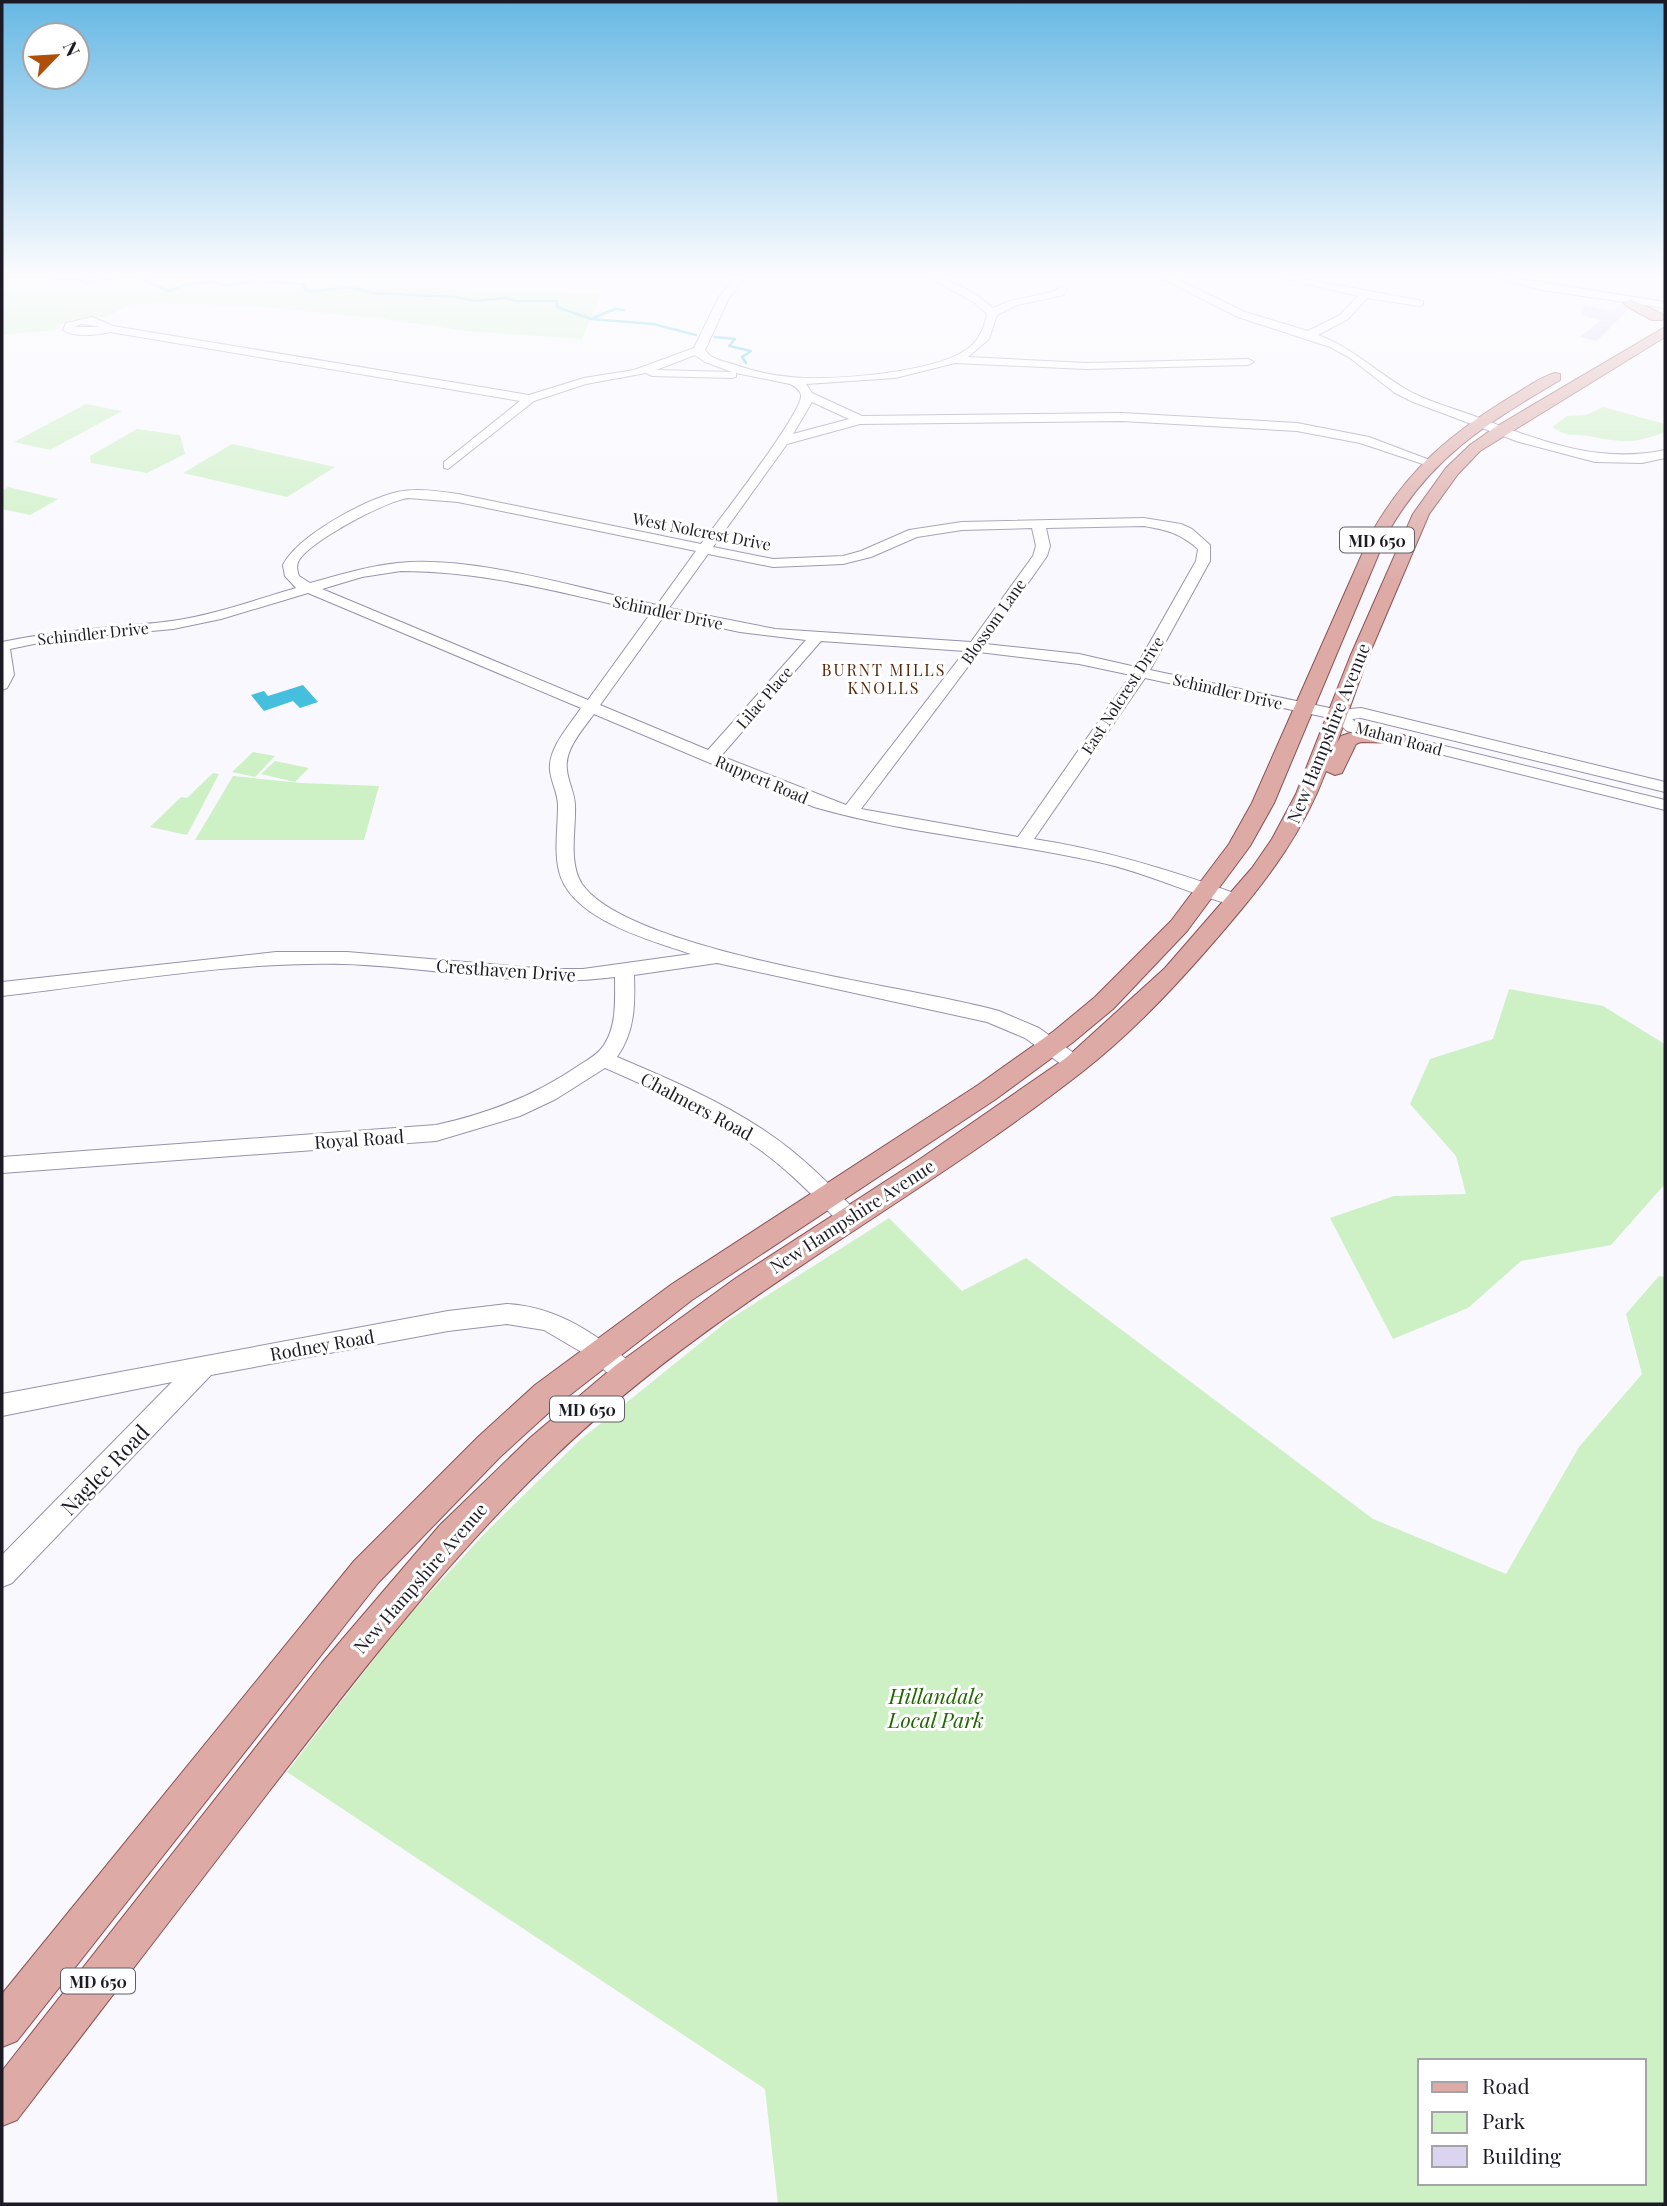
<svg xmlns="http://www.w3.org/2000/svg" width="1667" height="2206" viewBox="0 0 1667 2206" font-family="'Playfair Display',serif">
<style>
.green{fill:#cdf0c4;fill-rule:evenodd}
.water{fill:#45bfdd}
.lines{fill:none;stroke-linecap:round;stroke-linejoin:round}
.stream{stroke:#45bfdd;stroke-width:2.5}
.building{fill:#dad4f1}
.minor-casing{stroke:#9891ad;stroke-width:2}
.major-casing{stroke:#8b5352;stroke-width:2}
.minor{fill:#fff;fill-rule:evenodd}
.major{fill:#ddaaa6;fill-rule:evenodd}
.labels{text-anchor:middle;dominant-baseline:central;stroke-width:6;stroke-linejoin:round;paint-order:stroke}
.far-street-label{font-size:16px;fill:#1c1a24;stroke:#fff}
.shield{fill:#fff;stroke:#605f66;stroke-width:2}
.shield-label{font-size:16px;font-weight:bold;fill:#1c1a24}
.far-neighbourhood-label{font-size:16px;letter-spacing:2px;fill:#56270a;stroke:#fff}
.street-label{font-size:18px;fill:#1c1a24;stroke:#fff}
.near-street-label{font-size:21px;fill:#1c1a24;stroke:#fff}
.near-park-label{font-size:21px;font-style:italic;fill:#216700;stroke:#fff}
</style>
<rect width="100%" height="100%" fill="#f9f8fe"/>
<g class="green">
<polygon points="2,278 329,278 473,290 602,293 582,339 476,332 375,318 252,306 160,303 129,305 106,317 74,319 61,324 56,330 2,335"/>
<polygon points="86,404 122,411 50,450 14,442"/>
<path d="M1603,407L1665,424V432C1632,445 1622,442 1588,436C1569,433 1572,439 1552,427L1567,416L1586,415Z"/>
<polygon points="137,429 180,435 185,454 147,473 91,463 90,456"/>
<polygon points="232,444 335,467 287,497 183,473"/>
<polygon points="8,487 58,499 30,515 2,509 2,491"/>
<polygon points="253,752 275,756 255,777 232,772"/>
<polygon points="275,761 309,768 295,782 261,774"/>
<polygon points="213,773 219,774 187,835 150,827 181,797 187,798"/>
<polygon points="233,776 301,783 379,786 364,840 195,840"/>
<polygon points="1509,989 1603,1006 1663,1043 1665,1047 1665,1184 1611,1245 1521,1261 1468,1308 1393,1339 1330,1218 1394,1196 1466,1194 1456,1156 1410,1104 1430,1059 1493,1039"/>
<path d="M889,1218L962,1291L1026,1258L1373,1519L1506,1574L1579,1447L1642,1374L1626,1314L1659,1276L1665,1277V2204H778L765,2089L287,1772L401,1624L485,1533L580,1440L730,1319ZM1420,2061H1644V2183H1420Z"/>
</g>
<polygon class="water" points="303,685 318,702 300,708 293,701 264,711 251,695 264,691 268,696"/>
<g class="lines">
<g class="stream">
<polyline points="51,278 83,280 86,283 114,278"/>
<polyline points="141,278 168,291 188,284 212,282 224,285 255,281 303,284 305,290 310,292 349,287 374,293 455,297 475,301 506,298 516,301 557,301 557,307 591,319 653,324 696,335"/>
<polyline points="593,318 615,309 624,310"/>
<polyline points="715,337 735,339"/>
<polyline points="735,339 729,346 751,351 742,357 746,363"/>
</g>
</g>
<polygon class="building" points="1622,304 1628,310 1597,341 1580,337 1601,320 1582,316 1584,305 1612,311"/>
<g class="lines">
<g class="minor-casing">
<g id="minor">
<path d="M734,278H744L729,298L705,350C711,359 722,361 733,364C752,371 770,375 791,377C832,381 932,373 966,350C979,341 984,329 987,314L975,303L930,278C952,278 977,294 993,308L1010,301L1056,291L1058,287L1067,289L1064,295L1017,305L997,315L989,339L968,357L1086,363L1248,359L1254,362L1248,365L1086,369L955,363L895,378L806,384L812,393L862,416L1122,413L1297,423L1369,437L1435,462L1429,466L1360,443L1297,431L1122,421L860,424L787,444L713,547L773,559L843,556L861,551L909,530L962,522L1144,518L1181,524L1192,529L1210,545V561L1150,670L1339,710L1361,708L1665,782V792L1361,718L1352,719L1359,725L1665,800V810L1347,731L1334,719L1145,678L1034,839C1106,850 1174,871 1242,896L1245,900L1242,904L1236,906C1189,894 1146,872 1098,862C1004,841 907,834 814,807L594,714C583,729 564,750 567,770C568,782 575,793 575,806C576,830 568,862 582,884C630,953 912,986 999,1011L1039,1028L1082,1059L1085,1064L1082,1069L1075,1071L1068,1069L1025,1038L987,1022L717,963L634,975C635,1005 635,1031 617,1057C669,1079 721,1101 768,1133C801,1155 829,1184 857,1212L860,1218L857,1224L849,1227L841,1224C813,1196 786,1167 753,1145C708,1113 655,1090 605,1068L556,1099L520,1116L436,1141L2,1173V1157L436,1125C486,1114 532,1097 575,1068C585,1061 597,1056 604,1045C617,1026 615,999 615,977C524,989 436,967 345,964C233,961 114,983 2,996V982L276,952H347L547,969H583L691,954C650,940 570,919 559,871C554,850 558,828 558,806C558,793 551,782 550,770C548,748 570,725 581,708L308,593L221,619L173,629L53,640L10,649L14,675L7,688L2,690V642C58,630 115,628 172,621C214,615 255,600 296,588L285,576L283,565C297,536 366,499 397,492C417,488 438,491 458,494L701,544C716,524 804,411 801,395C800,389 794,386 790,384L736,373V377L732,378L652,376L646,373L586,384L534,401L448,469L444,468V462L520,401L110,332C96,335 75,338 63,330L66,323L92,317L113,326L529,395L584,378L634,370L694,348L719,297ZM82,324L101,327H74ZM695,355L705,362L732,372L656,370ZM812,402L849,419L793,434ZM408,498L458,502L696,551L657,605C581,589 474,555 398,563C368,566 339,575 310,583L299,576C297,570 296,566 299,560C312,540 384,502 408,498ZM1144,526C1167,530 1180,533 1198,549L1196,561L1136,667L1079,654L985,644L1047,556L1050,546L1046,528ZM1032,528L1036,546L1033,556L971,642L775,629L669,608L708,554L773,567L843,564L871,557L917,537L962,530ZM401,571C486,571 568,594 651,613L588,700L322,589L362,577ZM664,616L740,632L806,640L708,750L600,705ZM821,641L965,651L846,805L721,756ZM979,652L1079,664L1131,675L1018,837L861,809Z"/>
<path d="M1161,278H1174L1245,312L1308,331L1340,315L1358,296L1281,278H1299L1423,301V305L1419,306L1367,298L1348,319L1318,335C1351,347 1374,370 1404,388C1425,401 1450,407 1474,416C1537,439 1596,465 1665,450V458L1642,463L1595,462L1519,442L1413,402L1395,393L1350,358L1330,347L1238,317Z"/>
<polygon points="1495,278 1514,278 1665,302 1665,308 1542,290"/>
<path d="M507,1304C559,1307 597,1335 636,1367L639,1374L636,1381L627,1385L618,1381L583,1353L544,1330L507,1324L448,1331L211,1375L12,1583L2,1587V1555L172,1382L2,1416V1394L448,1311Z"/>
</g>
</g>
<g class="major-casing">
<g id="major">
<polygon points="1631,299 1662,314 1664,317 1662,320 1652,320 1626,306 1624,303"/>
<path d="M1665,327V337L1480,451L1458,474L1429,514L1368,657L1337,743L1341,736L1359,730L1404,735L1407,739L1404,743L1361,742L1356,744L1342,773L1335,775L1326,771C1304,830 1270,876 1230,923C1185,976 1137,1029 1082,1072C909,1207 710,1306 551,1460C445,1562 356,1678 267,1794C184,1903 100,2011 17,2120L2,2126V2071L322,1663L440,1525L531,1437L616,1365L736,1278L920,1159L1066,1058L1165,968L1252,868L1272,839L1296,794L1350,657L1413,514L1446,468L1470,445L1494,428Z"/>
<path d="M1555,373L1560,374V380C1486,424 1431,456 1387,534L1274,803L1250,846L1187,931L1113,1009L1072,1043L996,1099L692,1300L557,1405L500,1457L378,1583L17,2041L2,2047V1994L354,1561L478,1437L535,1385L672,1284L978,1085L1054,1031L1095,997L1171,921L1229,844L1252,803L1371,534C1407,470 1450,434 1512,396C1526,388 1540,377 1555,373Z"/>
</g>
</g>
<use href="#minor" class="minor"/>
<use href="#major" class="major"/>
</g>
<linearGradient id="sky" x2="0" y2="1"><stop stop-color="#67b8e4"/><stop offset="0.47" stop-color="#fcfcff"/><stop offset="1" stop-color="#fcfcff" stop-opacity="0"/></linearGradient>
<rect width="1667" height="587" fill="url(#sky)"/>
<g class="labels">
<g class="far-street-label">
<text transform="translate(702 531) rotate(11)">West Nolcrest Drive</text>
<text transform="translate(668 612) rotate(12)">Schindler Drive</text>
<text transform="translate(993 621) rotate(-55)">Blossom Lane</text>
<text transform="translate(93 633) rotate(-6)">Schindler Drive</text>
<text transform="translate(1228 691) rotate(13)">Schindler Drive</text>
<text transform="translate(1122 695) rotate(-57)">East Nolcrest Drive</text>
<text transform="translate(764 697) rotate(-49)">Lilac Place</text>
<text transform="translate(1399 738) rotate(15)">Mahan Road</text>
<text transform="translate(762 779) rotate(23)">Ruppert Road</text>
</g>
<g class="shield">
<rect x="1340" y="527.5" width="74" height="25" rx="5"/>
<rect x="550" y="1396.5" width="74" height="25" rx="5"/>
<rect x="61" y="1968.5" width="74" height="25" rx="5"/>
</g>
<g class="shield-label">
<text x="1377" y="540">MD 650</text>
<text x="587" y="1409">MD 650</text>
<text x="98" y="1981">MD 650</text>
</g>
<g class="far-neighbourhood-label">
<text x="884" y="669">BURNT MILLS<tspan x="884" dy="18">KNOLLS</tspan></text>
</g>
<g class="street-label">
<text transform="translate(1328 733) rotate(-68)">New Hampshire Avenue</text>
<text transform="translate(506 970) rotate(4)">Cresthaven Drive</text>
<text transform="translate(697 1106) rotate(28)">Chalmers Road</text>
<text transform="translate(359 1139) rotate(-4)">Royal Road</text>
<text transform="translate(852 1216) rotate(-33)">New Hampshire Avenue</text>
<text transform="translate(322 1345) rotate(-10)">Rodney Road</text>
<text transform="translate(420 1578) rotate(-49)">New Hampshire Avenue</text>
</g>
<g class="near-street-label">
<text transform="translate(104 1469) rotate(-46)">Naglee Road</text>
</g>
<g class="near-park-label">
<text x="936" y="1695">Hillandale<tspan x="936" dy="24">Local Park</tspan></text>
</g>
</g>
<rect width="1667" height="2206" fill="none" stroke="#1c1a24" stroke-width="7"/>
<rect x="1418" y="2059" width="228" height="126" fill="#ffffff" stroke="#a4a3a7" stroke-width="2"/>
<rect x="1432" y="2082" width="35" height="10" fill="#ddaaa6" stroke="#a4a3a7" stroke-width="2"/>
<text x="1482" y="2094" font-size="21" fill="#1c1a24">Road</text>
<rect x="1432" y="2112" width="35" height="21" fill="#cdf0c4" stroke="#a4a3a7" stroke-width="2"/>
<text x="1482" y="2129" font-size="21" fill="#1c1a24">Park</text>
<rect x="1432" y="2146" width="35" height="21" fill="#dad4f1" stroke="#a4a3a7" stroke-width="2"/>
<text x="1482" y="2164" font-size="21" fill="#1c1a24">Building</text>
<g transform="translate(56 56) rotate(65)"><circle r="33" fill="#ffffff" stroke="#a4a3a7" stroke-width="2"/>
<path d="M0-5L12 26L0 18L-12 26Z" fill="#b04f0a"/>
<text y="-10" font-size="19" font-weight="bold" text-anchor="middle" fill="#1c1a24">N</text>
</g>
</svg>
